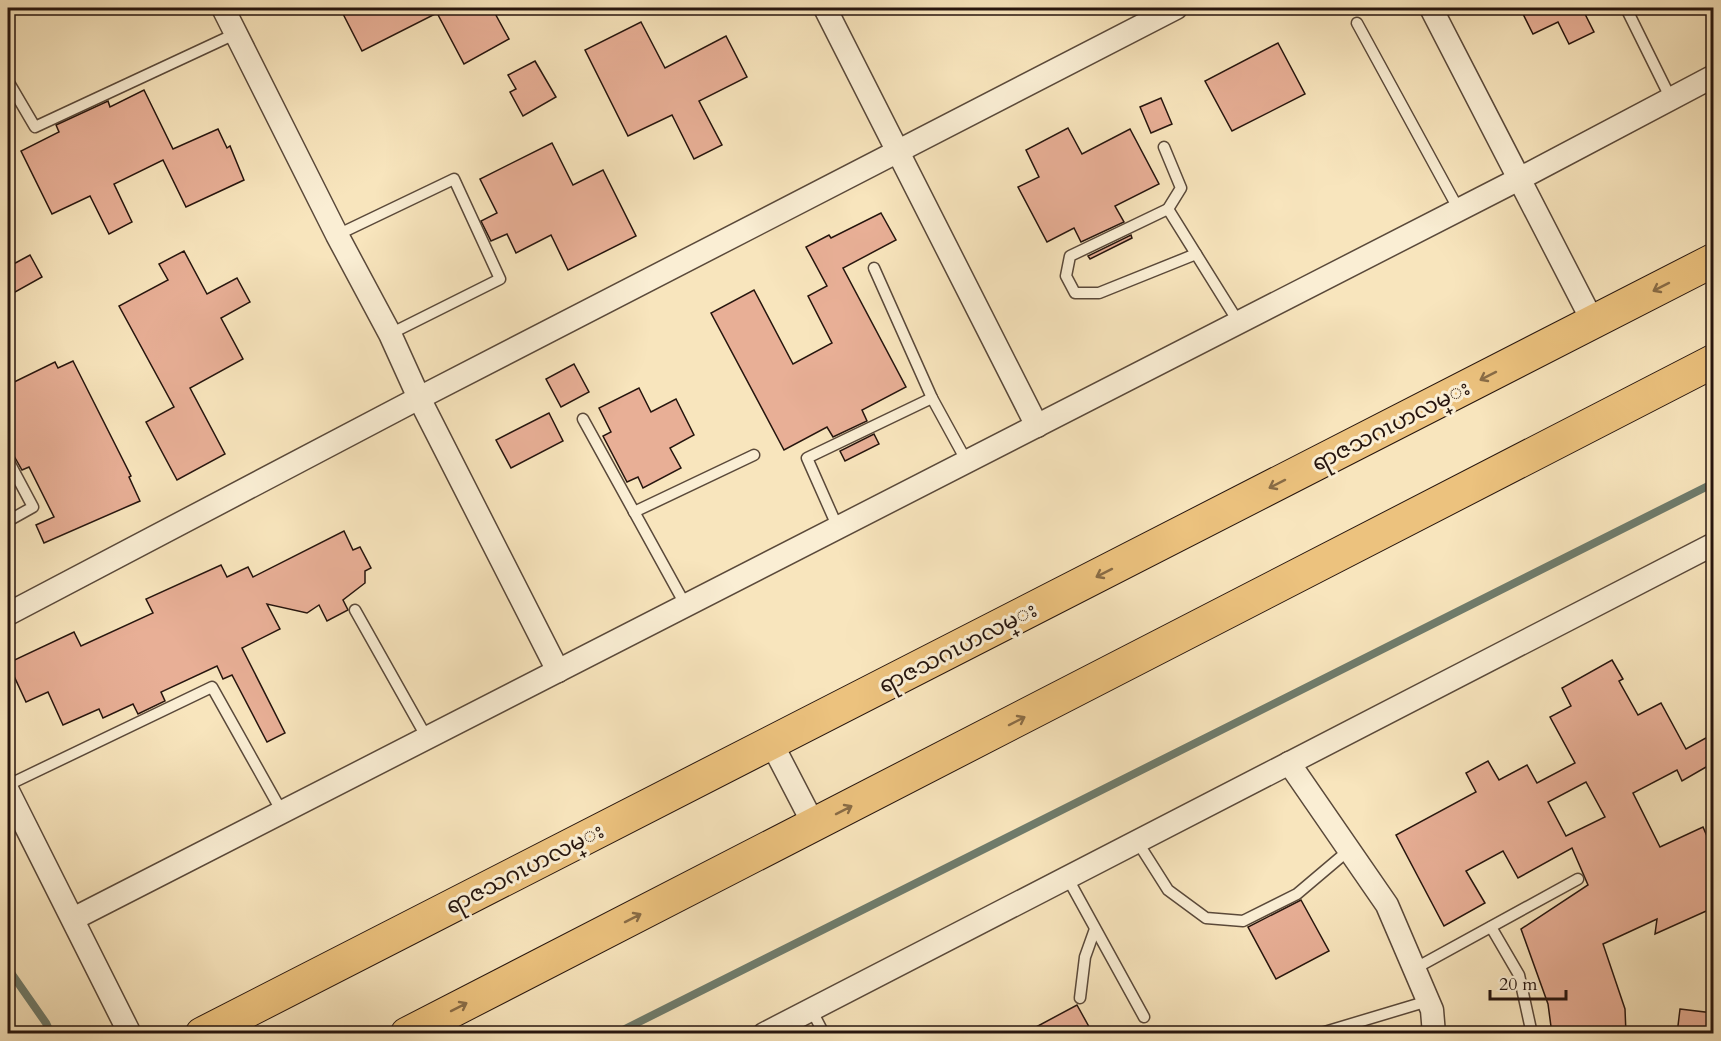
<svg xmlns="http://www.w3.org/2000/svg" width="1721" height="1041" viewBox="0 0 1721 1041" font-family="Cardo,'Noto Sans Myanmar',serif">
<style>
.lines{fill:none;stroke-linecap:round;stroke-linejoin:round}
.stream{stroke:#6f7c6c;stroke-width:8}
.building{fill:#e8af96;stroke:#26150e;stroke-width:1.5;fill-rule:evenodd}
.lane-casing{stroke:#5a493a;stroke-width:13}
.street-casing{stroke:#5a493a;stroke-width:25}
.primary-casing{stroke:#26150e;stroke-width:35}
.lane{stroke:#faeed4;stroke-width:10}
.street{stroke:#faeed4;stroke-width:22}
.primary{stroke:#ecc27e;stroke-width:33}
.oneway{stroke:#896c46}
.labels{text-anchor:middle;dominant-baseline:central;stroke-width:6;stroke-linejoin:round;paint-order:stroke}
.street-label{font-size:22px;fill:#26150e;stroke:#faeed4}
</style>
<rect width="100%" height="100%" fill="#f8e5bd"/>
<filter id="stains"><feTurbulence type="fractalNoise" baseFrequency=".00333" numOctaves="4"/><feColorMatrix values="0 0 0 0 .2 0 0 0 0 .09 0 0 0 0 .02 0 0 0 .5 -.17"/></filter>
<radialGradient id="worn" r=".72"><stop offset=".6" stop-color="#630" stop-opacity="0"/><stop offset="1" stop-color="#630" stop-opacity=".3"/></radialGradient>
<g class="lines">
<g class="stream">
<polyline points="9,970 46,1023 51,1034"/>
<polyline points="615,1034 1714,483"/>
</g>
</g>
<g class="building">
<polygon points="340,8 492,8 509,39 464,64 437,13 362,51"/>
<polygon points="1520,8 1589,8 1583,10 1594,32 1569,44 1558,22 1533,34"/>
<polygon points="641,22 665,68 726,36 747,77 699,101 722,145 694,159 672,115 628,136 585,50"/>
<polygon points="1278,43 1305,94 1232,131 1205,81"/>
<polygon points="535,61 556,97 523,116 510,92 516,89 508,75"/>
<polygon points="144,90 173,149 218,129 227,148 230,146 244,180 186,207 163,160 114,184 132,222 109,234 90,196 52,214 21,151 59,132 56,125 108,101 110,107"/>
<polygon points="1161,98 1172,124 1151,133 1140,107"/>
<polygon points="1068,128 1082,154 1130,129 1159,184 1115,206 1124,222 1081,242 1074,228 1047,242 1018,187 1039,177 1026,150"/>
<polygon points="552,143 573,185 603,170 636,236 568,270 551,235 516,253 507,234 491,241 481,221 497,213 480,179"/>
<polygon points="881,213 896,240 843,268 906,387 862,410 867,421 833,437 827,427 784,450 711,313 754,290 793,364 832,343 808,296 827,286 806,247 829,235 831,238"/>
<polygon points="1131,235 1132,238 1090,259 1088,256"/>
<polygon points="184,251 207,294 237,278 250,302 221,318 243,359 190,388 225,454 177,480 146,422 174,407 119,306 168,280 159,264"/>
<polygon points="30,255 42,277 8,296 8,267"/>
<polygon points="73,361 131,476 129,477 140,501 44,543 36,525 54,517 29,467 22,470 14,456 8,453 8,385 55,362 58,368"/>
<polygon points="574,364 589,392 561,407 546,379"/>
<polygon points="639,388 651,412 676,399 694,435 670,448 681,468 643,488 638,477 627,482 603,436 611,432 599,408"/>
<polygon points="549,413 563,441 511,468 496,440"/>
<polygon points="874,434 879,444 845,461 840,451"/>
<polygon points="344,531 353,550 360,547 371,568 365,571 365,583 343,600 348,610 327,621 319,605 307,613 267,604 280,629 242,648 285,733 267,742 232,675 223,679 217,666 161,692 165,701 138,714 133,704 103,718 99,709 63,725 48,692 26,702 8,663 74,632 81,646 153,613 146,599 221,565 227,577 248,567 253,577"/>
<path d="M1612,660L1623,679L1619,681L1638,715L1661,703L1686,749L1713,734V763L1682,781L1677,770L1633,793L1660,847L1703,827L1713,850V908L1655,934L1657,919L1603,944L1625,1009L1626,1034H1552L1548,1004L1521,929L1588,885L1572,848L1518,878L1503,851L1466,871L1485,903L1444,926L1396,835L1476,792L1466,773L1488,761L1499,780L1527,765L1537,783L1575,763L1550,717L1571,706L1562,688ZM1586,782L1605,817L1566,836L1548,802Z"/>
<polygon points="1301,900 1329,951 1276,979 1248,927"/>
<polygon points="1077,1005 1093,1034 1023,1034"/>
<polygon points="1680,1009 1713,1013 1713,1034 1677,1034"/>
</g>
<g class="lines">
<g class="lane-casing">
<g id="lane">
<polyline points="1626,8 1671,99"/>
<polyline points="1357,23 1459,210"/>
<polyline points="8,81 35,127 237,33"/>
<polyline points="1164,147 1181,188 1168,209 1239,323"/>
<polyline points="1168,209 1070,256 1066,276 1075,293 1099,293 1196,254"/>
<polyline points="337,235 454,179 500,279 390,334"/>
<polyline points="874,268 932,398"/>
<polyline points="583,419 686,606"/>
<polyline points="8,460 33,507 8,521"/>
<polyline points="634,512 754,455"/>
<polyline points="838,528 807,458 932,398 967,462"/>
<polyline points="355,610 427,738"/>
<polyline points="8,785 212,687 282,812"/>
<polyline points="1142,849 1168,890 1206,918 1243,921 1297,894 1349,850"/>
<polyline points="1067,877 1144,1017"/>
<polyline points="1491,927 1519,975 1532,1034"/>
<polyline points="1414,969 1578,879"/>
<polyline points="1080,998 1085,957 1095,929"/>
<polyline points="811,1009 824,1034"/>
<polyline points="1318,1034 1428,1001"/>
</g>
</g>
<g class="street-casing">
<g id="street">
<polyline points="223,8 337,235 390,334 419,398 558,671"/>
<polyline points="825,8 1037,426"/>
<polyline points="1431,8 1593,322"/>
<polyline points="8,614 419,398 1176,8"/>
<polyline points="772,744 814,825"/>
<polyline points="1289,763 1387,905 1432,1010 1434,1034"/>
<polyline points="8,791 130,1034"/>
<polyline points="73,919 1519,179 1714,76"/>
<polyline points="764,1034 1714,544"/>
</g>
</g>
<g class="primary-casing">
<g id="primary">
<polyline points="202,1034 1714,260"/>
<polyline points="407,1034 1714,361"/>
</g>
</g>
<use href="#lane" class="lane"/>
<use href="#street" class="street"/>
<use href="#primary" class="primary"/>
</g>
<defs><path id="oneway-shaft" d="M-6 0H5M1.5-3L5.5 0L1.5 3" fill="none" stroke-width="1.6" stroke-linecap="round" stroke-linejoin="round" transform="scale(1.5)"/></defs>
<g class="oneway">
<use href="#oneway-shaft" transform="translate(1661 287) rotate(153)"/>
<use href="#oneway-shaft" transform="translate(1488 376) rotate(153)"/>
<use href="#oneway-shaft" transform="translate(1277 484) rotate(153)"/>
<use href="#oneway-shaft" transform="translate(1104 573) rotate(153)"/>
<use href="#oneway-shaft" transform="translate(1017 721) rotate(-27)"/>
<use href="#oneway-shaft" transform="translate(844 810) rotate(-27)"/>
<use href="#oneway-shaft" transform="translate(633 918) rotate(-27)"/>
<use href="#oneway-shaft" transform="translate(459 1007) rotate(-27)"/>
</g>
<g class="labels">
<g class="street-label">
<text transform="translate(1391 426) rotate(-27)">ရာဇသဂၤဟလမ္း</text>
<text transform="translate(958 648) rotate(-27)">ရာဇသဂၤဟလမ္း</text>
<text transform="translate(525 869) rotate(-27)">ရာဇသဂၤဟလမ္း</text>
</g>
</g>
<rect width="1721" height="1041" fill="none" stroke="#f8e5bd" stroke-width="30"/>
<rect x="9" y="9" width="1703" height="1023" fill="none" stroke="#26150e" stroke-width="3"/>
<rect x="15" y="15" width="1691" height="1011" fill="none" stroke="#26150e" stroke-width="1.5"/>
<path d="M1490 990v9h76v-9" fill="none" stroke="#26150e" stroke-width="3"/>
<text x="1499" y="990" font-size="18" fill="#26150e" stroke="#faeed4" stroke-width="4.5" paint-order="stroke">20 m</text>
<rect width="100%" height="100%" filter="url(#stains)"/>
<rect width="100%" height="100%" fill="url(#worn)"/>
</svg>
